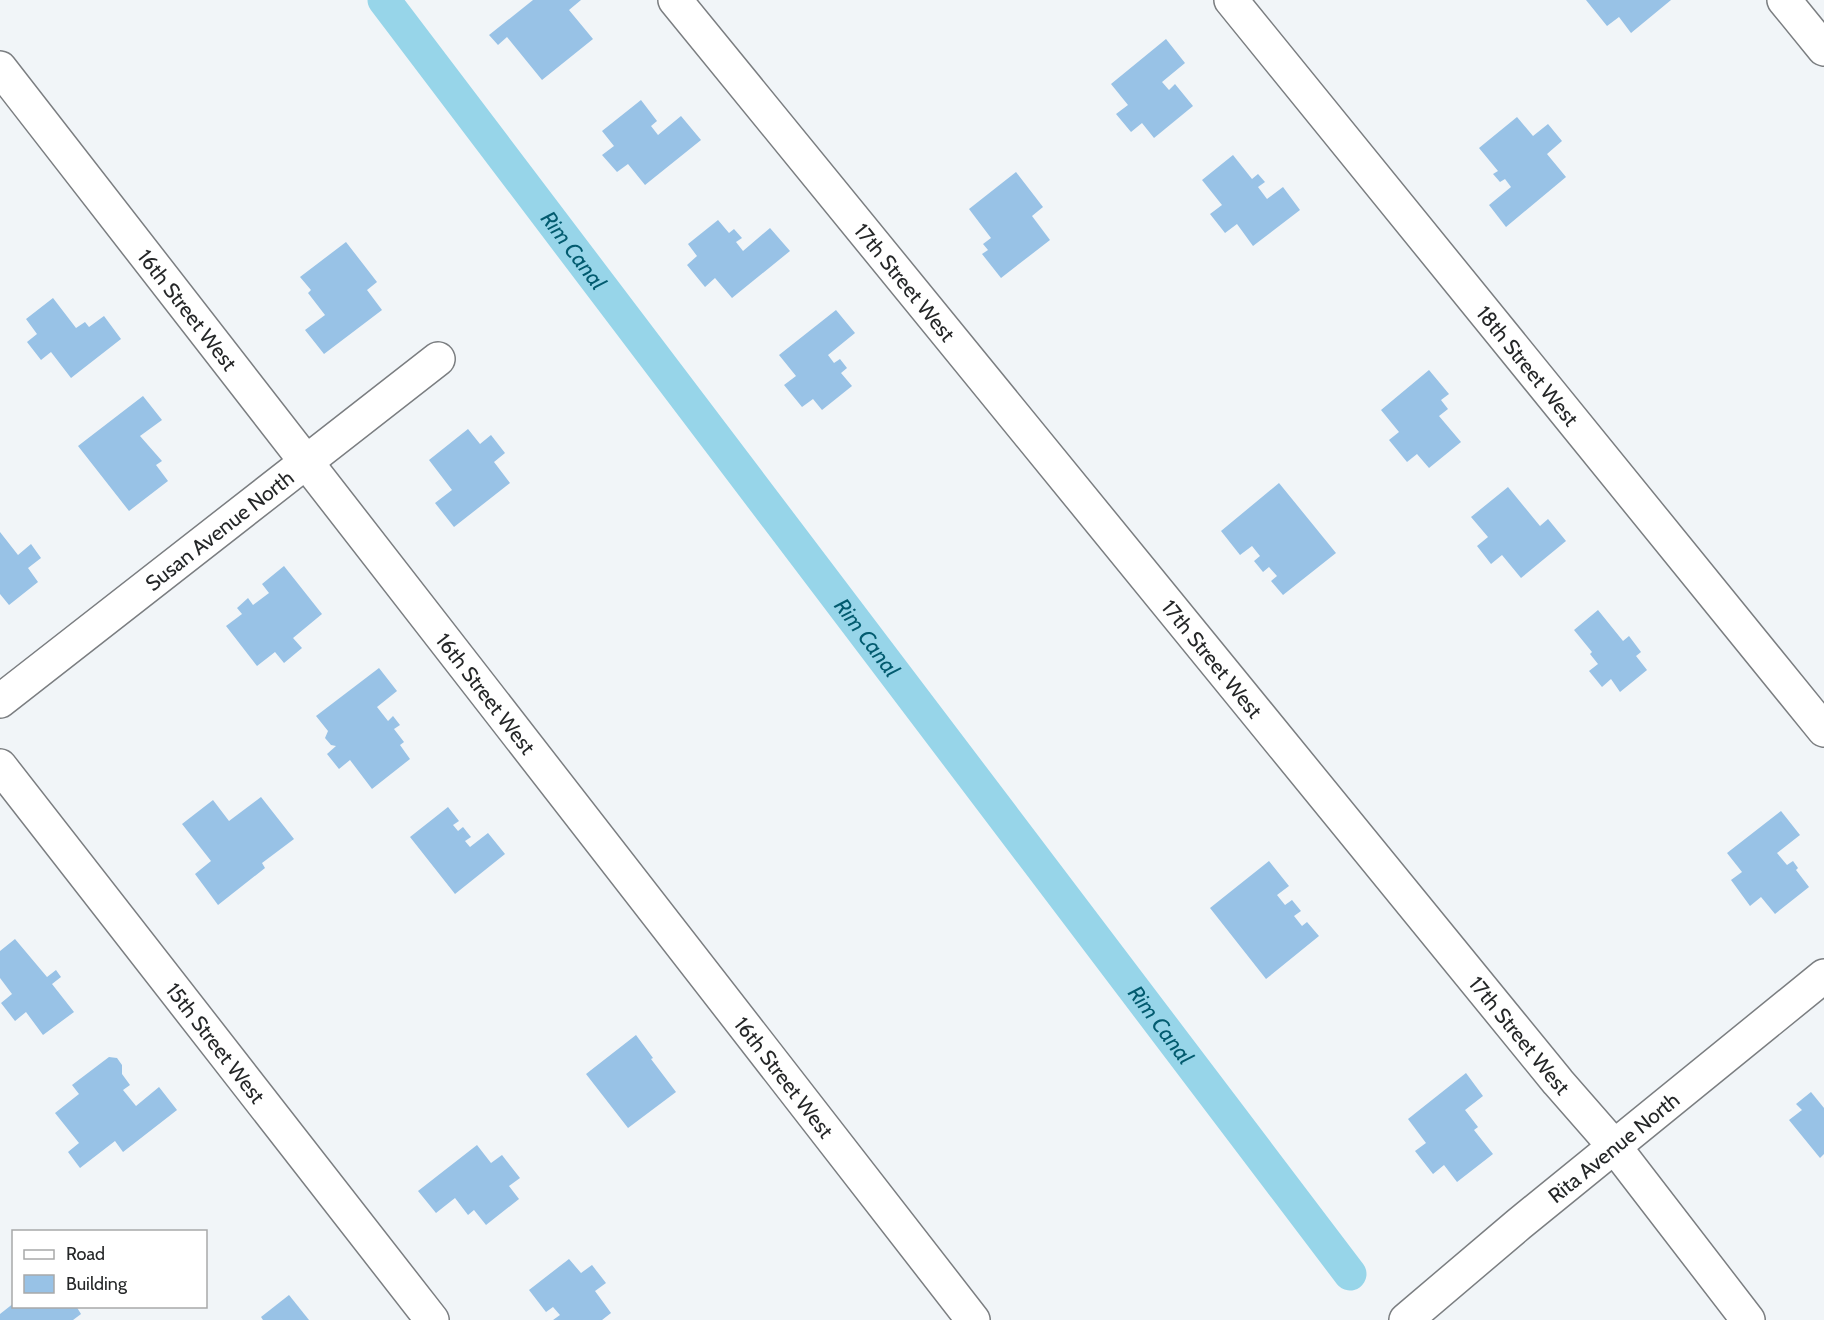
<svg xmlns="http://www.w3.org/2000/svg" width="1824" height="1320" viewBox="0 0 1824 1320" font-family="Cabin,sans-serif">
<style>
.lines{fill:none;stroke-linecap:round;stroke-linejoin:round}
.canal{stroke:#97d5e9;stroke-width:33}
.building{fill:#98c2e6}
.minor-casing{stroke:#7b7e81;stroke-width:36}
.minor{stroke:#fff;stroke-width:33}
.labels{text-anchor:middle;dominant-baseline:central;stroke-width:4.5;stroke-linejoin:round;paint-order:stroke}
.street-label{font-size:21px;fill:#252728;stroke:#fff}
.water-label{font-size:22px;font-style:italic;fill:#025b6f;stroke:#fff}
</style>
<rect width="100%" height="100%" fill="#f1f5f8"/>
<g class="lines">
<path class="canal" id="s1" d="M384,0L1350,1274"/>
</g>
<g class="building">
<polygon points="533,0 581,0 569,10 593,39 542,80 507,37 498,45 489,35"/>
<polygon points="1586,0 1671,0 1631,33 1619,17 1607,26"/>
<polygon points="1166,39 1185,63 1162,82 1169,90 1175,84 1193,106 1154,138 1142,123 1131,132 1116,114 1128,105 1111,84"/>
<polygon points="641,100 657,121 651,126 658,135 681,116 701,140 645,185 628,164 617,172 602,155 614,146 602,131"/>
<polygon points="1517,117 1533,136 1548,124 1562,141 1547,154 1566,177 1506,227 1489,205 1511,187 1505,179 1500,182 1493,174 1498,171 1479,148"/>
<polygon points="1233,155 1252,179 1258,174 1265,182 1258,187 1267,199 1283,187 1300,210 1253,246 1237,224 1225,233 1210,214 1222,205 1202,180"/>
<polygon points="1016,172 1043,207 1032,216 1050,240 1001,278 982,254 988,250 983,244 991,238 969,209"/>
<polygon points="718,220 729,233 734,229 742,238 736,242 743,251 770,228 790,251 732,298 715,278 705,287 687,265 697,256 688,244"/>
<polygon points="346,242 377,282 367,290 382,310 324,354 305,330 325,315 308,293 311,290 300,277"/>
<polygon points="53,298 76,328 85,322 89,327 104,316 121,339 71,378 51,352 41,360 27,342 37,334 26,319"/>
<polygon points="836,310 855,333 828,355 834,363 840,359 847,368 841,373 852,386 822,410 813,399 802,407 784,385 796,376 779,355"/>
<polygon points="1429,370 1449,394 1441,400 1448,409 1439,416 1461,442 1429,468 1417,454 1407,462 1389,440 1399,432 1381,410"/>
<polygon points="143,396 162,420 140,436 162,461 156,465 168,481 129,511 78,446"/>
<polygon points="468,429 480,444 491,435 505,453 494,462 510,483 454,527 435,503 452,490 429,460"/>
<polygon points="1279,483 1336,553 1283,595 1271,581 1277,576 1269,567 1263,572 1254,561 1260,556 1252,546 1240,555 1221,531"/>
<polygon points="1508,487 1540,526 1548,519 1566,541 1521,578 1502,555 1491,564 1477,546 1488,537 1471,517"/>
<polygon points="0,532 18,555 31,544 41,558 28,568 38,582 9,605 0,594"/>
<polygon points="284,566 322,614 293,638 302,648 284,663 275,652 257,666 226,626 242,614 237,608 248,598 253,605 269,593 262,584"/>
<polygon points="1598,610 1623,641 1629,636 1641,652 1636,656 1647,670 1620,692 1611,679 1602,687 1589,671 1598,664 1590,654 1592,652 1574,630"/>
<polygon points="379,668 397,691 377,707 388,721 393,716 400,725 394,729 404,742 400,745 410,759 372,789 350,760 339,769 327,754 336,746 331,745 325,738 328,731 316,716"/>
<polygon points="261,797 294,839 262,863 265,868 218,905 195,874 211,861 182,824 213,800 229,821"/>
<polygon points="448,807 459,821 453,825 458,831 463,827 471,837 465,841 470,847 488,833 505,854 455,894 410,837"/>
<polygon points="1781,811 1800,835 1777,853 1787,865 1793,861 1798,868 1796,870 1809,887 1775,914 1761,897 1750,906 1731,880 1742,872 1727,853"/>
<polygon points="1269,861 1289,886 1277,895 1285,905 1292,900 1301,911 1294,916 1302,926 1307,922 1319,936 1266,979 1210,908"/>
<polygon points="15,939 47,977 56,970 61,977 52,984 74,1012 43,1035 26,1012 15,1021 1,1003 12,994 0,978 0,951"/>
<polygon points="636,1035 653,1058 651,1059 676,1092 628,1128 586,1074"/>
<polygon points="109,1057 117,1058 122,1065 122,1074 130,1085 123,1090 136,1106 159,1087 177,1110 123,1152 115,1141 80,1168 68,1152 79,1143 55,1113 79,1094 72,1085"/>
<polygon points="1466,1073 1483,1096 1465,1110 1478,1127 1474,1130 1493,1154 1457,1182 1444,1165 1433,1174 1415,1151 1426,1143 1408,1119"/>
<polygon points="1811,1092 1824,1108 1824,1154 1820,1158 1789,1120 1802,1110 1796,1104"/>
<polygon points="477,1145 491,1163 502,1155 520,1178 509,1186 519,1199 486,1225 474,1210 468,1215 455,1198 436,1213 418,1191"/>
<polygon points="569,1259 581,1273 592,1265 606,1283 595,1291 611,1313 602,1320 553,1320 560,1315 553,1307 546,1312 529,1290"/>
<polygon points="289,1295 309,1320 263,1320 261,1317"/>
<polygon points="14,1303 14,1306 76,1306 81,1314 73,1320 0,1320 0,1314"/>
</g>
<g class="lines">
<g class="minor-casing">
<g id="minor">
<path id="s2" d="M675,0L1558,1082L1614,1146L1748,1320"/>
<path id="s3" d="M1231,0L1824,730"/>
<polyline points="1784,0 1824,49"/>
<path id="s4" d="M0,68L973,1320"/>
<path id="s5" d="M0,701L438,359"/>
<path id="s6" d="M0,766L432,1320"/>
<path id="s7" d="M1406,1320L1519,1224L1824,976"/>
</g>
</g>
<use href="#minor" class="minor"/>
</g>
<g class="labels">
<g class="street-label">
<text stroke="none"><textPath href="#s2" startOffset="364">17th Street West</textPath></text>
<text stroke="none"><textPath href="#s4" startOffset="306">16th Street West</textPath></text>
<text stroke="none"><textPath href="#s3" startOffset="471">18th Street West</textPath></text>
<text stroke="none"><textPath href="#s5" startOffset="278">Susan Avenue North</textPath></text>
<text stroke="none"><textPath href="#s2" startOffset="850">17th Street West</textPath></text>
<text stroke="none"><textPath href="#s4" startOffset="792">16th Street West</textPath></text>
<text stroke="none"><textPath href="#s2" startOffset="1336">17th Street West</textPath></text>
<text stroke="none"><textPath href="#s6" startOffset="351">15th Street West</textPath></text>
<text stroke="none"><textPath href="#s4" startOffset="1278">16th Street West</textPath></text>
<text stroke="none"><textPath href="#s7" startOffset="270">Rita Avenue North</textPath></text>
</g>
<g class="water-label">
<text stroke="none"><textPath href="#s1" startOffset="314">Rim Canal</textPath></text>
<text stroke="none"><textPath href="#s1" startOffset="800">Rim Canal</textPath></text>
<text stroke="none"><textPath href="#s1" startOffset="1286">Rim Canal</textPath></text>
</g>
</g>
<rect x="12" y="1230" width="195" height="78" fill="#ffffff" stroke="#a8a9a9" stroke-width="1.5"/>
<rect x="24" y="1250" width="30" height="9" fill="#ffffff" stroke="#a8a9a9" stroke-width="1.5"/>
<text x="66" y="1260" font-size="18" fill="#252728">Road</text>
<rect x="24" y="1275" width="30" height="18" fill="#98c2e6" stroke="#a8a9a9" stroke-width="1.5"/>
<text x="66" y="1290" font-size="18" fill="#252728">Building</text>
</svg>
